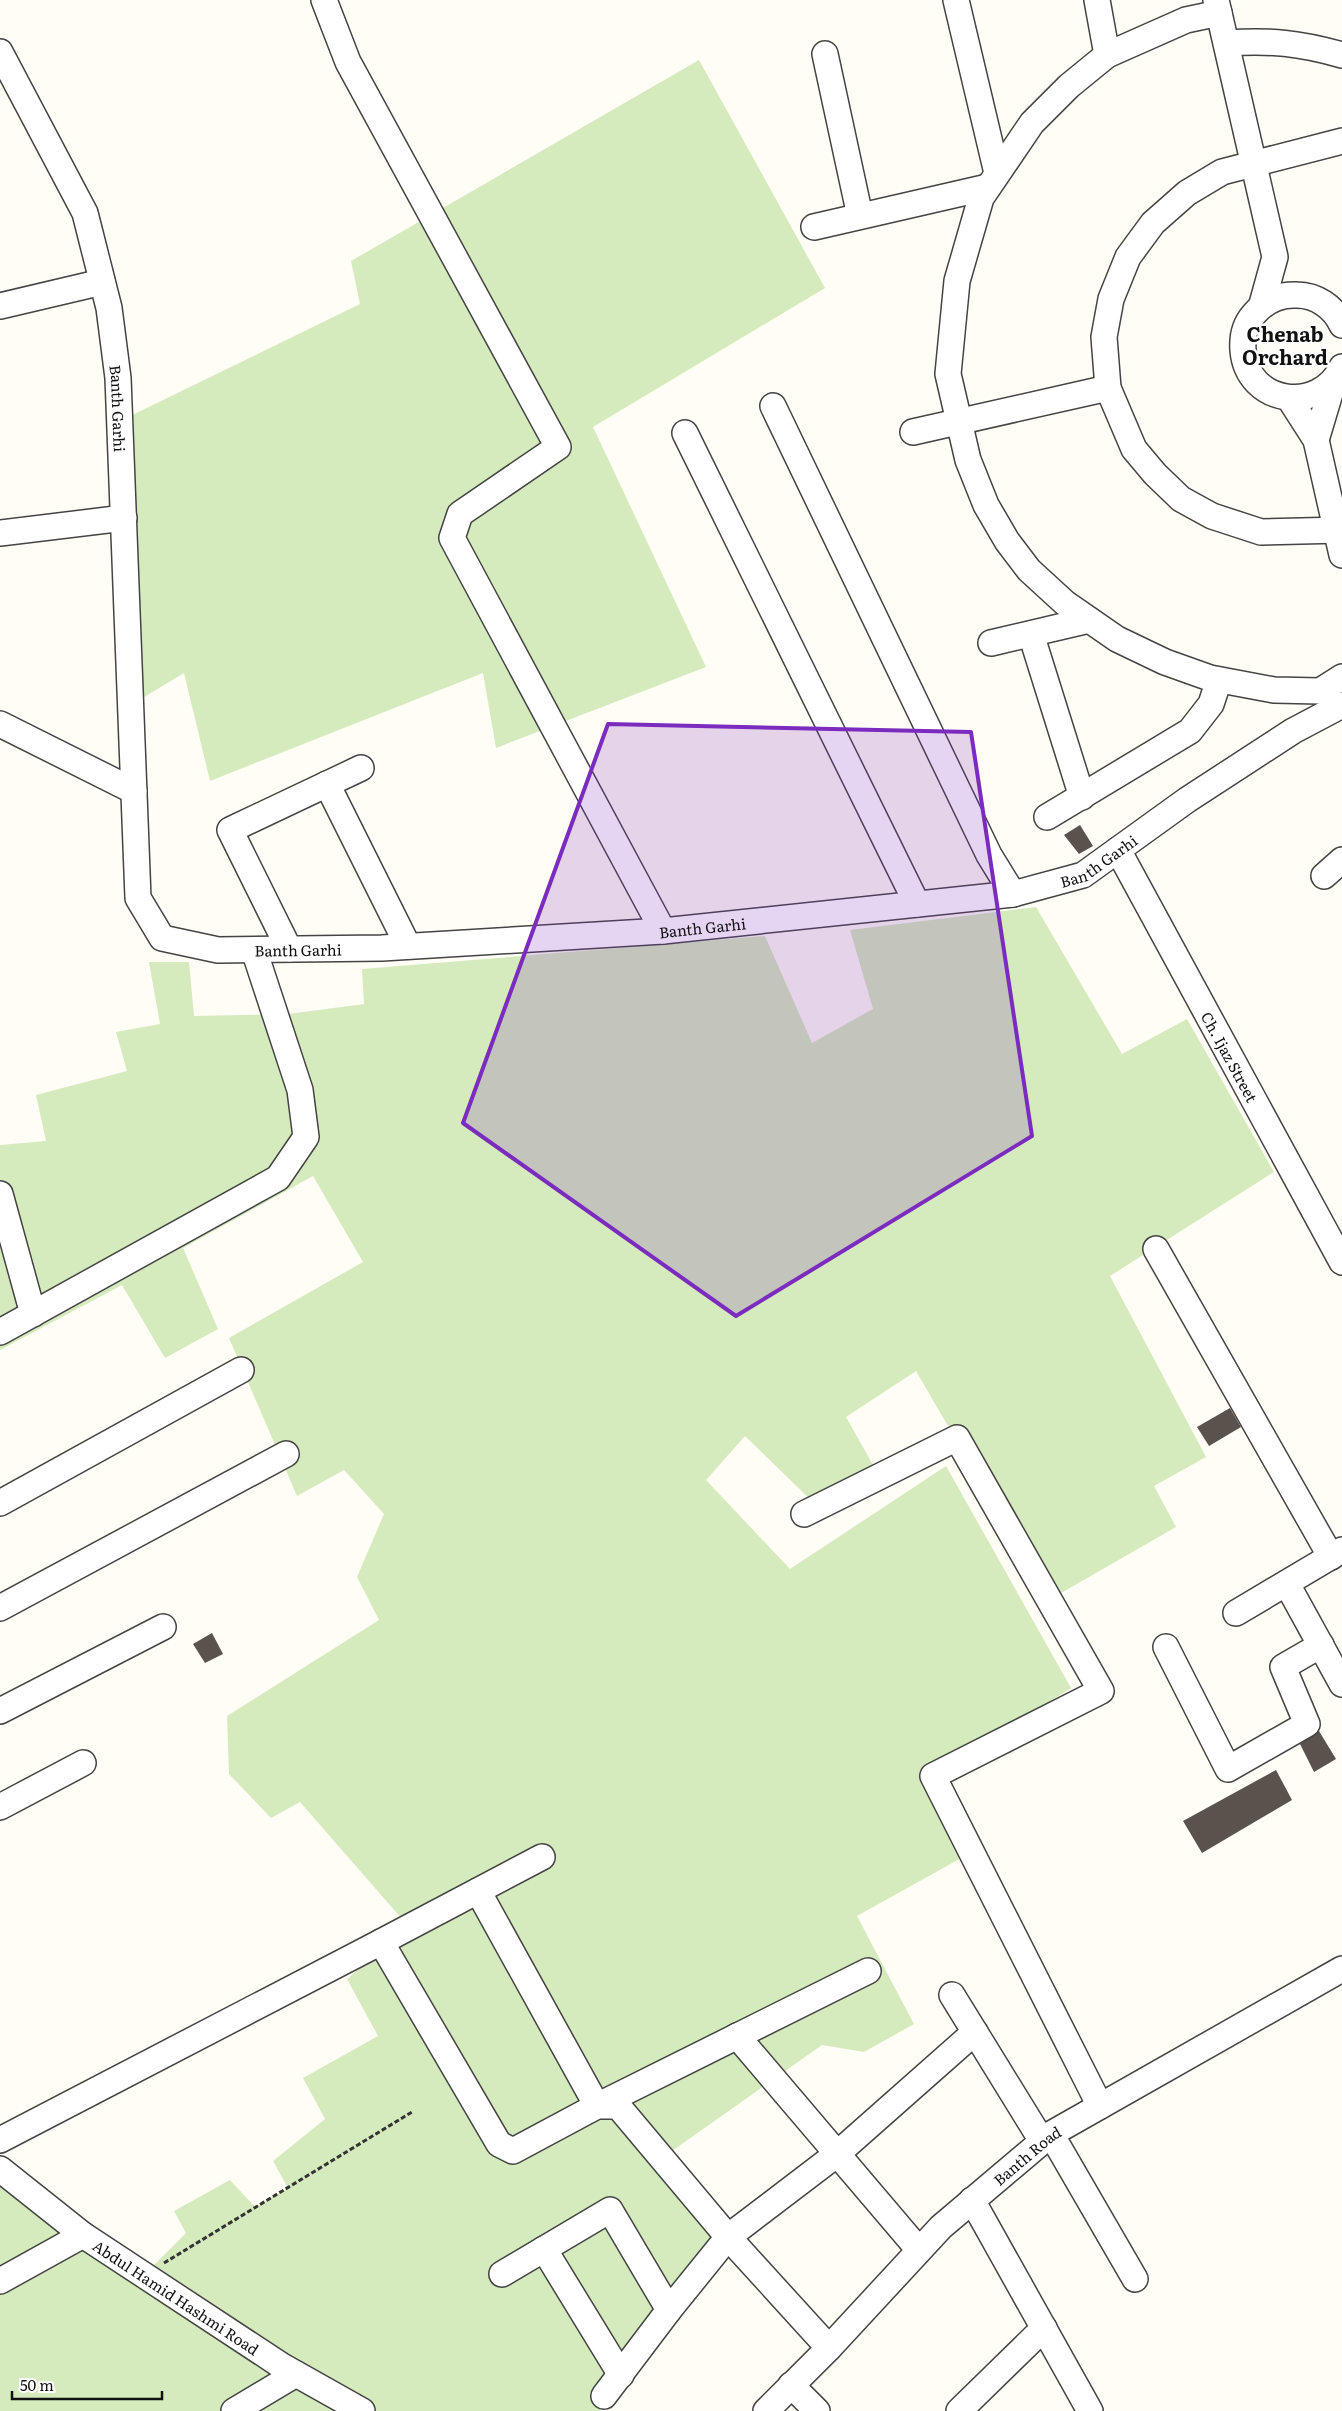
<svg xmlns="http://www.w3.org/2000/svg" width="1342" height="2411" viewBox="0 0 1342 2411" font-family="Literata,serif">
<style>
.green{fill:#d5ebbd}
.building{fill:#5a524d}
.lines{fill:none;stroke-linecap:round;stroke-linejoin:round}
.minor-casing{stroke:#444;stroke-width:28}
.path{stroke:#333;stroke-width:3;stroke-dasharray:5 2.5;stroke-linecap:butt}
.minor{stroke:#fff;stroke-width:25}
.marked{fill:#7b2cbf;fill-opacity:0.2;stroke:#7b2cbf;stroke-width:4;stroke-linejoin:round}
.labels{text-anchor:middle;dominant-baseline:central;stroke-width:5;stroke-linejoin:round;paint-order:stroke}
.street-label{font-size:15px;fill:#111;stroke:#fff}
.district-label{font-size:20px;font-weight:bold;fill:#111;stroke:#fff}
</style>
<rect width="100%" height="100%" fill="#fffdf5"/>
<g class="green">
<polygon points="699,60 825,288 593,427 706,667 496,748 483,673 210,781 184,673 131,705 120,421 360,304 351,261"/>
<polygon points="1036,907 1122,1054 1187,1019 1274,1172 1110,1276 1206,1457 1154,1486 1176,1527 1049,1600 916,1371 846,1417 873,1465 818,1507 745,1436 706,1480 790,1569 946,1466 1071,1688 934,1776 972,1852 857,1916 914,2024 864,2052 822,2045 662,2158 728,2237 600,2411 0,2411 0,2182 144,2275 186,2233 174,2211 230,2180 255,2207 288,2188 273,2161 325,2119 303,2078 378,2036 347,1979 409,1927 300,1802 271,1818 229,1774 227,1716 379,1620 357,1577 384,1514 344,1470 297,1496 229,1338 363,1262 313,1176 183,1248 218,1329 165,1358 122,1285 0,1350 0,1145 46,1141 36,1095 127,1071 116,1032 160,1024 149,962 189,962 194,1016 288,1014 364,1004 362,969 765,936 812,1043 873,1009 850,930"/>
</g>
<g class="building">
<polygon points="1080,825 1093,846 1079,854 1064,835"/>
<polygon points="1230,1408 1241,1427 1209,1446 1197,1427"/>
<polygon points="212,1633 223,1654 205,1663 193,1644"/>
<polygon points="1319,1731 1336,1759 1314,1772 1300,1744"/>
<polygon points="1276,1770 1292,1800 1202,1853 1183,1821"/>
</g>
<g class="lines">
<g class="minor-casing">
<g id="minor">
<polyline points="324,0 348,62 558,447 460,514 452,538 663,931"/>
<polyline points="956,0 997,173"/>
<polyline points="1097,0 1107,55"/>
<polyline points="1216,0 1275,257 1262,304"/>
<polyline points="1219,13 1186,20 1107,55 1069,86 1032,123 981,198 957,281 948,374 968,460 986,505 1007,541 1029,570 1065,603 1117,639 1165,662 1210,678 1274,690 1320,691 1342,677"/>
<path d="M1227,43C1270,40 1300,43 1342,55"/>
<path id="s1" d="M0,52L85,213L109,308L118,378L138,898L162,938L218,950L382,948L663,931L1013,894L1083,875L1187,800L1293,731L1342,705"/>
<polyline points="825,54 860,216"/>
<polyline points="1342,141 1222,172 1187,193 1153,223 1128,257 1111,299 1104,337 1108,388 1134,449 1155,474 1181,499 1212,516 1261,532 1342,530"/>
<polyline points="814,227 988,187"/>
<polyline points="0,306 102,282"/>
<path d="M1342,325C1334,307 1316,295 1297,295C1279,294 1265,301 1254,314C1245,324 1242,337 1243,350C1247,404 1319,415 1342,367"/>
<polyline points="1289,398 1316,440 1342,555"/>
<polyline points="773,406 989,855 1013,894"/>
<polyline points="913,432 1108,388"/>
<polyline points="685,433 917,904"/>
<polyline points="1316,440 1334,380"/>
<polyline points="0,533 124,518"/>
<polyline points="1031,634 1082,797"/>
<polyline points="991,643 1089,620"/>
<polyline points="0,724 134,791"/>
<polyline points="327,784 408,946"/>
<polyline points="1047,817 1190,731 1211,704 1219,680"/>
<path id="s2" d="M1118,850L1342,1262"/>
<polyline points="1324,876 1342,860"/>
<polyline points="289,949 230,830 361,768"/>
<polyline points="0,1194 33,1314"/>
<polyline points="1156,1249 1331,1557"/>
<polyline points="0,1332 278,1178 306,1137 300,1090 254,950"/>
<polyline points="0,1503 241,1370"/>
<polyline points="804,1514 957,1438 1101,1691 933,1776 1100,2106"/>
<polyline points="1287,1584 1342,1684"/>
<polyline points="0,1608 286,1454"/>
<polyline points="1236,1613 1342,1550"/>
<polyline points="1166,1647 1228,1769 1307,1724 1283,1667 1321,1645"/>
<polyline points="0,1711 163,1627"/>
<polyline points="0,1807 83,1763"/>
<polyline points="478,1891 597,2106 868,1971"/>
<polyline points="381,1942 542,1857"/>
<polyline points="952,1995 1042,2141"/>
<polyline points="737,2036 919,2250"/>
<polyline points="1051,2134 1135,2279"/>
<polyline points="0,2140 381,1942 499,2144 513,2151 597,2106 618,2106 728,2237 829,2348"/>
<path id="s3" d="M0,2169L83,2235L282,2366L362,2411"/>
<polyline points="972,2200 1090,2411"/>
<polyline points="544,2249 621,2375"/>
<polyline points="502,2274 610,2210 669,2310"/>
<polyline points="0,2281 83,2235"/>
<polyline points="791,2385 817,2411"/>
<polyline points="604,2396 669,2310 728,2237 837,2154 975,2032"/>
<polyline points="234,2411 296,2374"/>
<path id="s4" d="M766,2411L829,2348L941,2227L1051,2134L1342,1969"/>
<polyline points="959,2411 1044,2328"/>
</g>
</g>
<polyline class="path" points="164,2263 412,2112"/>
<use href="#minor" class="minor"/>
</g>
<path class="marked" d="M608,724L971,732L1032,1136L736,1316L463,1123Z"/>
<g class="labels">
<g class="street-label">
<text stroke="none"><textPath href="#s1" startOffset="381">Banth Garhi</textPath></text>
<text stroke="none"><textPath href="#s1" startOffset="1865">Banth Garhi</textPath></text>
<text stroke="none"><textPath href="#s1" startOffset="1460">Banth Garhi</textPath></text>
<text stroke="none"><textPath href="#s1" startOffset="1055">Banth Garhi</textPath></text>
<text stroke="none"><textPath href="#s2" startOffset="235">Ch. Ijaz Street</textPath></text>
<text stroke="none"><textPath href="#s4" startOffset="366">Banth Road</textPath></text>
<text stroke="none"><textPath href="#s3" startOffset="218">Abdul Hamid Hashmi Road</textPath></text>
</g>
<g class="district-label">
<text x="1285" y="333">Chenab<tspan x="1285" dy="23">Orchard</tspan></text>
</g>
</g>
<path d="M12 2391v8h150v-8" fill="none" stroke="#111111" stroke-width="2.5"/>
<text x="20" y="2391" font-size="15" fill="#111111" stroke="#ffffff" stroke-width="4" paint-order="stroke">50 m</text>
</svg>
